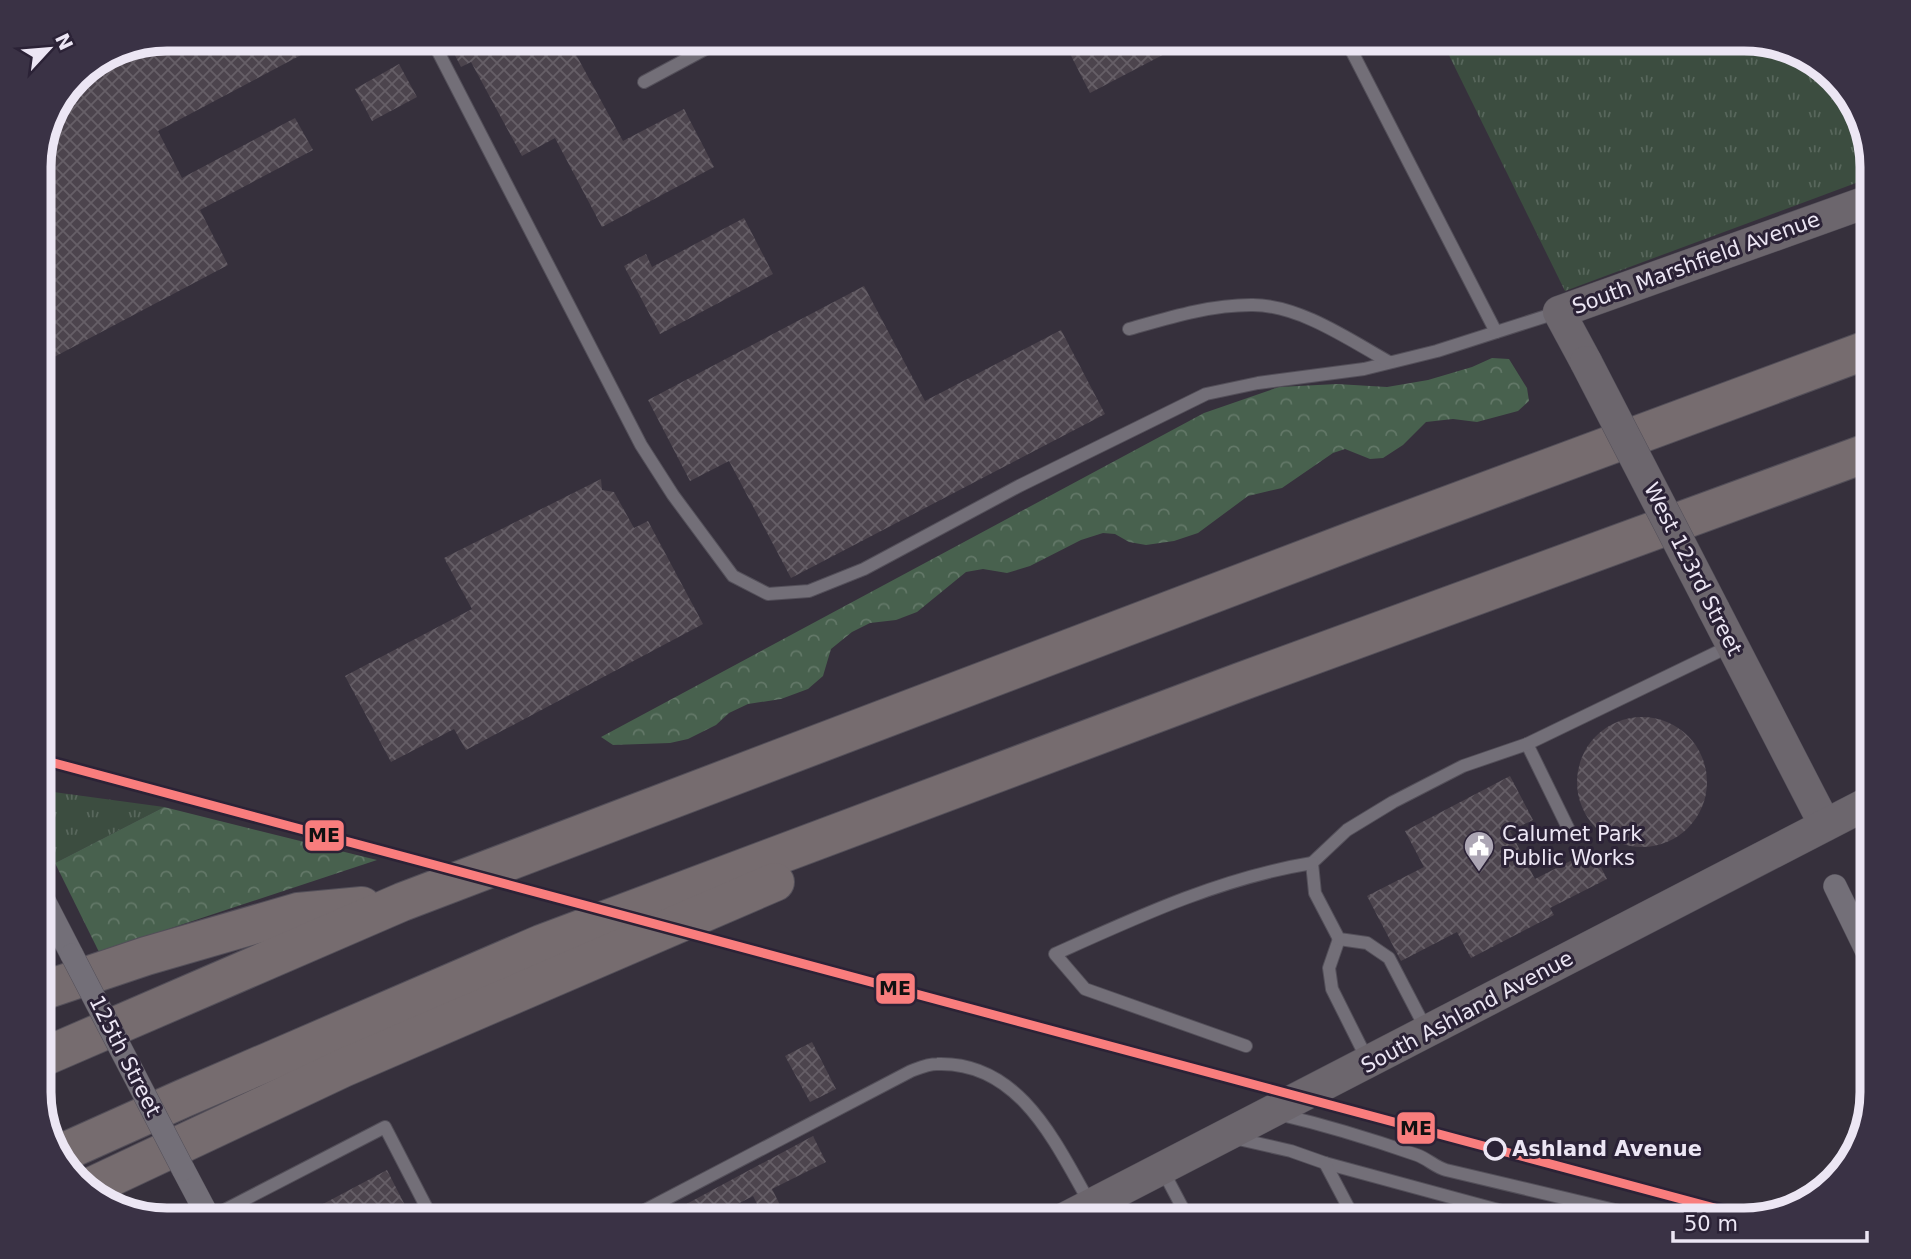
<svg xmlns="http://www.w3.org/2000/svg" width="1911" height="1259" viewBox="0 0 1911 1259" font-family="'DejaVu Sans',sans-serif">
<style>
.grass{fill:url(#grass-tufts)}
.forest{fill:url(#forest-crowns)}
.building{fill:url(#building-cross-hatch)}
.lines{fill:none;stroke-linecap:round;stroke-linejoin:round}
.lane-casing{stroke:#534f59;stroke-width:14}
.street-casing{stroke:#534f59;stroke-width:24}
.secondary-casing{stroke:#534f59;stroke-width:33}
.highway-casing{stroke:#534f59;stroke-width:40}
.lane{stroke:#736f78;stroke-width:12}
.street{stroke:#736f78;stroke-width:23}
.secondary{stroke:#6c666d;stroke-width:32}
.highway{stroke:#766c6f;stroke-width:38}
.street-bridge-casing{stroke:#534f59;stroke-width:24;stroke-linecap:butt}
.secondary-bridge-casing{stroke:#534f59;stroke-width:33;stroke-linecap:butt}
.street-bridge{stroke:#736f78;stroke-width:23}
.secondary-bridge{stroke:#6c666d;stroke-width:32}
.rail-1-casing{stroke:#2b2236;stroke-width:14}
.rail-1{stroke:#f97d7d;stroke-width:9}
.stop-dot{fill:#2b2236;stroke:#ece6f4;stroke-width:3.5}
.labels{text-anchor:middle;dominant-baseline:central;stroke-width:6;stroke-linejoin:round;paint-order:stroke}
.street-label{font-size:21px;fill:#ece6f4;stroke:#2b2236}
.poi-label{font-size:21px;fill:#ece6f4;stroke:#2b2236;text-anchor:start}
.stop-label{font-size:21px;font-weight:bold;fill:#ece6f4;stroke:#2b2236;text-anchor:start}
.rim{fill:none;stroke:#ece6f4;stroke-width:9}
.line-badge{stroke:#2b2236;stroke-width:2.5}
.pale-badge-label{font-size:19px;text-anchor:middle;font-weight:bold;fill:#111}
</style>
<defs>
<pattern id="grass-tufts" width="24" height="20" patternUnits="userSpaceOnUse" patternTransform="scale(1.75)"><rect width="24" height="20" fill="#3c4d40"/><path d="M3 7l-1-3M5 7V3M7 7l1-3M15 17l-1-3M17 17v-4M19 17l1-3" fill="none" stroke="#58675c"/></pattern>
<pattern id="forest-crowns" width="20" height="18" patternUnits="userSpaceOnUse" patternTransform="scale(1.75)"><rect width="20" height="18" fill="#48614e"/><path d="M2 6a3 3 0 1 1 6 0M12 15a3 3 0 1 1 6 0" fill="none" stroke="#637868"/></pattern>
<pattern id="building-cross-hatch" width="8" height="8" patternUnits="userSpaceOnUse" patternTransform="scale(1.75)"><rect width="8" height="8" fill="#4c444d"/><path d="M0 0l8 8M0 8l8-8" fill="none" stroke="#665f67"/></pattern>
</defs>
<rect width="100%" height="100%" fill="#36303c"/>
<g class="grass">
<polygon points="1441,39 1745,39 1815,60 1856,103 1872,166 1872,177 1565,291"/>
<polygon points="39,790 164,807 55,863 39,833"/>
</g>
<g class="forest">
<polygon points="1492,358 1509,359 1527,388 1529,401 1518,411 1477,422 1453,419 1426,422 1403,445 1383,458 1370,459 1345,449 1333,453 1282,488 1248,496 1198,533 1174,541 1146,545 1129,542 1115,534 1103,533 1081,540 1030,566 1007,573 983,569 966,572 917,612 896,620 870,623 852,632 831,649 823,676 808,689 781,699 748,704 729,713 716,725 688,739 670,743 613,745 601,737 1204,413 1279,387 1337,384 1387,387 1428,380 1472,367"/>
<polygon points="164,807 377,860 99,952 55,863"/>
</g>
<g class="building">
<polygon points="166,38 333,38 158,131 182,178 295,118 313,150 200,210 228,265 39,365 39,159 76,76 118,48"/>
<polygon points="446,38 567,38 623,141 684,109 714,167 602,227 555,138 522,156 471,62 461,67"/>
<polygon points="1062,38 1195,38 1090,93"/>
<polygon points="399,64 417,97 372,121 355,89"/>
<polygon points="744,218 773,274 660,334 624,266 646,254 652,267"/>
<polygon points="864,286 925,401 1061,330 1105,414 791,578 729,461 690,481 648,400"/>
<polygon points="601,479 602,490 614,492 634,528 648,521 703,624 466,750 454,729 391,762 345,676 472,609 444,558"/>
<circle cx="1642" cy="782" r="65"/>
<polygon points="1510,776 1533,820 1510,831 1535,879 1592,850 1607,879 1550,908 1554,915 1471,958 1457,932 1401,961 1367,896 1424,867 1405,831"/>
<polygon points="812,1042 836,1089 810,1102 785,1056"/>
<polygon points="813,1136 826,1162 772,1189 788,1221 766,1221 753,1196 705,1221 655,1221"/>
<polygon points="387,1170 413,1221 291,1221"/>
</g>
<g class="lines">
<g class="lane-casing">
<g id="lane">
<polyline points="431,38 641,445 673,495 733,576 768,594 809,591 864,569 1019,486 1206,394 1258,383 1364,369 1437,351 1559,312"/>
<polyline points="1345,38 1496,332"/>
<polyline points="644,82 726,38"/>
<path d="M1129,329C1168,318 1209,305 1251,305C1298,304 1350,340 1389,362"/>
<polyline points="1527,744 1571,834"/>
<polyline points="1339,939 1329,968 1332,989 1368,1061"/>
<polyline points="1427,1031 1389,958 1367,943 1339,939 1315,893 1312,863 1347,830 1393,802 1463,766 1527,744 1732,645"/>
<path d="M1246,1046L1085,989L1055,954C1139,916 1221,878 1312,863"/>
<path d="M1278,1114C1325,1125 1371,1139 1417,1155C1428,1159 1435,1167 1446,1170L1657,1220"/>
<polyline points="1234,1138 1291,1151 1325,1163 1535,1220"/>
<polyline points="1325,1163 1355,1220"/>
<polyline points="1162,1169 1189,1220"/>
<polyline points="209,1218 385,1127 433,1220"/>
<path d="M626,1220L911,1071C919,1068 928,1064 937,1064C1020,1061 1056,1144 1091,1205"/>
</g>
</g>
<g class="street-casing">
<g id="street">
<polyline points="1835,886 1872,962"/>
<polyline points="39,891 72,955"/>
<polyline points="183,1169 210,1220"/>
</g>
</g>
<g class="secondary-casing">
<g id="secondary">
<polyline points="1586,362 1559,312 1872,200"/>
<polyline points="1714,610 1825,825"/>
<polyline points="1062,1220 1872,801"/>
</g>
</g>
<g class="highway-casing">
<g id="highway">
<polyline points="39,992 146,956 298,912 362,906"/>
<polyline points="39,1059 402,902 1365,536 1872,348"/>
<polyline points="55,1156 182,1099 541,944 1240,682 1872,451"/>
<polyline points="86,1189 343,1068 775,882"/>
</g>
</g>
<use href="#lane" class="lane"/>
<use href="#street" class="street"/>
<use href="#secondary" class="secondary"/>
<use href="#highway" class="highway"/>
<g class="street-bridge-casing">
<polyline id="street-bridge" points="72,955 183,1169"/>
</g>
<g class="secondary-bridge-casing">
<polyline id="secondary-bridge" points="1586,362 1714,610"/>
</g>
<use href="#street-bridge" class="street-bridge"/>
<use href="#secondary-bridge" class="secondary-bridge"/>
<g class="rail-1-casing">
<polyline id="rail-1" points="39,759 1752,1218"/>
</g>
<use href="#rail-1" class="rail-1"/>
</g>
<defs>
<g id="civic-pin" transform="scale(1.575)"><path d="M0 17L-7.5 6A9.5 9.5 0 1 1 7.5 6Z" fill="#aca6b4" stroke="#2b2236"/><path d="M-.6-6.5H3V-4.5H.6V-3L4-1V1h2V6H-6V1h2V-1L-.6-3ZM-1.2 2.5V6h2.4V2.5Z" fill="#fff"/></g>
</defs>
<g fill-rule="evenodd">
<use href="#civic-pin" x="1479" y="846"/>
</g>
<circle class="stop-dot" cx="1495" cy="1149" r="10"/>
<g class="labels">
<g class="street-label">
<text transform="translate(1696 263) rotate(-20)">South Marshfield Avenue</text>
<text transform="translate(1693 569) rotate(63)">West 123rd Street</text>
<text transform="translate(1467 1012) rotate(-28)">South Ashland Avenue</text>
<text transform="translate(125 1056) rotate(63)">125th Street</text>
</g>
<g class="poi-label">
<text x="1502" y="834">Calumet Park<tspan x="1502" dy="24">Public Works</tspan></text>
</g>
<g class="stop-label">
<text x="1512" y="1149">Ashland Avenue</text>
</g>
</g>
<path d="M0 0H1911V1259H0ZM167 51H1744A116 116 0 0 1 1860 167V1092A116 116 0 0 1 1744 1208H167A116 116 0 0 1 51 1092V167A116 116 0 0 1 167 51Z" fill="#3a3245" fill-rule="evenodd"/>
<path class="rim" d="M167 51H1744A116 116 0 0 1 1860 167V1092A116 116 0 0 1 1744 1208H167A116 116 0 0 1 51 1092V167A116 116 0 0 1 167 51Z"/>
<g class="line-badge">
<rect x="304" y="819" width="41" height="33" rx="7" fill="#f97d7d"/>
<rect x="875" y="972" width="41" height="33" rx="7" fill="#f97d7d"/>
<rect x="1396" y="1111" width="40" height="34" rx="7" fill="#f97d7d"/>
</g>
<g class="pale-badge-label">
<text x="324" y="842">ME</text>
<text x="895" y="995">ME</text>
<text x="1416" y="1135">ME</text>
</g>
<g transform="translate(49 49) rotate(64)" stroke="#2b2236" stroke-width="5" paint-order="stroke">
<path d="M0-5L12 26L0 18L-12 26Z" fill="#ece6f4"/>
<text y="-10" font-size="19" font-weight="bold" text-anchor="middle" fill="#ece6f4">N</text>
</g>
<path d="M1673 1231v10h194v-10" fill="none" stroke="#ece6f4" stroke-width="3.5"/>
<text x="1684" y="1231" font-size="21" fill="#ece6f4" stroke="#2b2236" stroke-width="5" paint-order="stroke">50 m</text>
</svg>
